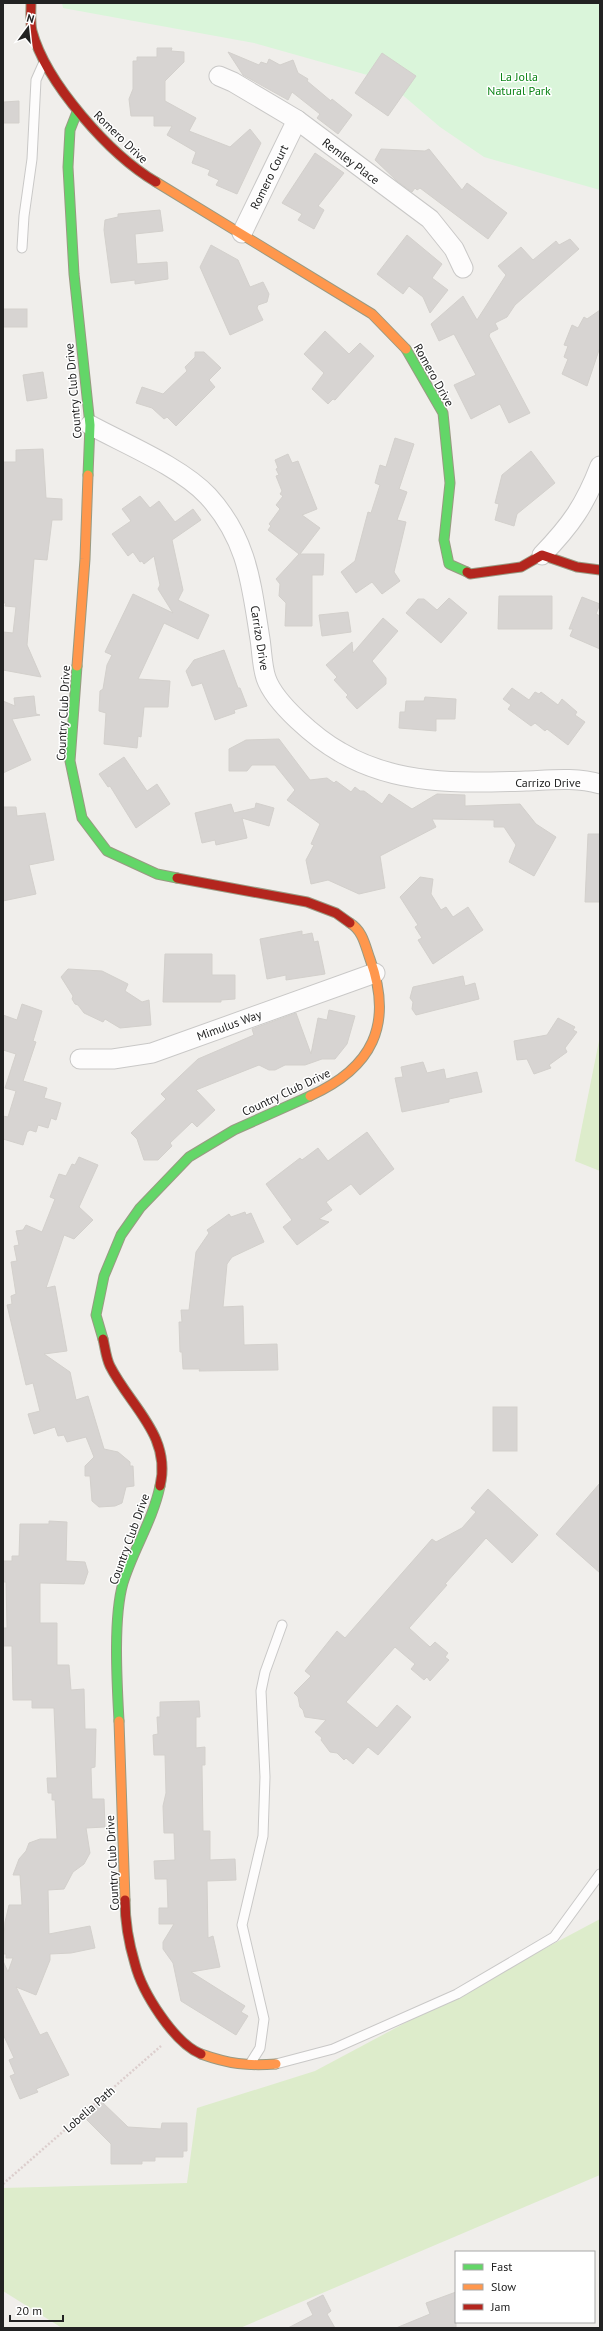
<svg xmlns="http://www.w3.org/2000/svg" width="603" height="2331" viewBox="0 0 603 2331" font-family="'PT Sans',sans-serif">
<style>
.grass{fill:#ddeccb}
.park{fill:#daf5da}
.building{fill:#d7d4d2;stroke:#d3d0cc}
.lines{fill:none;stroke-linecap:round;stroke-linejoin:round}
.lane-casing{stroke:#c9c8c7;stroke-width:11}
.street-casing{stroke:#c9c8c7;stroke-width:21}
.fast-casing{stroke:#999a82;stroke-width:11}
.slow-casing{stroke:#999a82;stroke-width:11}
.jam-casing{stroke:#999a82;stroke-width:11}
.path{stroke:#dccecd;stroke-width:2.5;stroke-dasharray:2 2;stroke-linecap:butt}
.lane{stroke:#fdfcfc;stroke-width:9}
.street{stroke:#fdfcfc;stroke-width:19}
.fast{stroke:#63d668;stroke-width:9}
.slow{stroke:#ff974d;stroke-width:9}
.jam{stroke:#b3261e;stroke-width:9}
.labels{text-anchor:middle;dominant-baseline:central;stroke-width:3;stroke-linejoin:round;paint-order:stroke}
.park-label{font-size:12px;fill:#0c8416;stroke:#fff}
.street-label{font-size:12px;fill:#222;stroke:#fff}
</style>
<rect width="100%" height="100%" fill="#f0eeeb"/>
<g class="grass">
<polygon points="600,1036 600,1171 575,1161"/>
<polygon points="600,1919 600,2175 240,2328 62,2328 3,2291 3,2188 187,2183 197,2108 315,2071"/>
</g>
<polygon class="park" points="62,3 600,3 600,190 484,157 440,127 385,80 254,43 63,8"/>
<g class="building">
<polygon points="157,48 172,48 171,51 184,52 184,62 165,81 165,101 196,118 189,131 230,147 250,129 261,143 237,194 216,185 219,180 208,175 210,170 192,163 196,152 167,135 172,126 154,126 154,116 131,116 129,99 133,89 133,61 137,61 137,57 157,57"/>
<polygon points="228,52 259,65 261,62 267,64 269,59 280,65 293,60 298,73 308,79 307,81 331,101 332,99 352,115 338,134 317,118 320,114 292,92 288,100 243,75"/>
<polygon points="382,53 416,76 388,116 355,93"/>
<polygon points="19,101 19,123 3,123 4,102"/>
<polygon points="381,149 425,151 429,149 462,190 467,183 507,213 488,239 420,188 417,190 415,188 412,192 397,181 375,160"/>
<polygon points="315,153 344,173 318,206 324,210 314,229 298,220 302,214 282,203"/>
<polygon points="160,210 163,231 135,234 137,264 167,262 168,279 135,284 135,280 111,283 104,230 105,220 118,217 118,214"/>
<polygon points="407,235 442,264 432,278 448,290 430,313 423,297 409,286 403,294 377,274"/>
<polygon points="570,239 579,249 515,305 507,317 495,323 498,329 490,333 489,336 530,413 509,423 500,404 471,419 454,385 476,375 454,334 439,341 431,324 463,296 477,320 506,275 498,266 521,247 533,260 556,241 559,245"/>
<polygon points="211,245 238,260 250,287 263,282 269,294 267,302 258,305 257,308 263,320 230,335 200,267"/>
<rect x="3" y="309" width="24" height="18"/>
<polygon points="600,310 600,347 587,386 562,374 568,359 564,357 568,346 564,345 572,325 578,328 584,317 587,319"/>
<polygon points="325,331 349,354 360,343 374,356 335,400 333,399 328,404 312,389 324,373 304,354"/>
<polygon points="195,352 204,352 221,368 209,380 215,387 176,426 167,417 164,419 152,408 136,403 142,387 163,394 187,371 185,367 195,357"/>
<polygon points="43,372 47,398 27,401 23,375"/>
<polygon points="395,438 414,444 399,489 407,492 397,520 406,522 394,572 400,581 382,594 372,582 356,593 341,572 355,561 368,512 371,513 380,485 375,483 380,465 386,467"/>
<polygon points="43,449 46,498 62,499 62,520 52,520 47,560 34,559 27,645 41,677 3,670 3,632 13,633 16,607 5,606 6,603 3,603 3,462 16,462 16,450"/>
<polygon points="531,451 555,483 517,514 514,526 495,520 499,504 495,503 502,475"/>
<polygon points="288,454 292,463 298,461 317,509 302,515 320,528 300,554 324,554 323,575 312,575 312,626 285,626 286,603 279,596 280,584 276,579 299,554 268,530 271,526 269,524 280,509 276,505 283,496 280,494 282,491 276,476 279,475 276,469 278,468 275,460"/>
<polygon points="140,496 150,508 159,501 175,522 193,509 201,520 172,540 183,590 178,600 209,615 198,639 164,623 138,679 170,681 168,707 144,707 141,737 138,736 137,748 104,744 106,713 99,711 100,691 103,689 107,665 112,655 105,652 133,594 173,613 158,589 160,585 154,556 144,564 142,561 140,562 133,552 128,556 112,534 131,521 122,509"/>
<polygon points="499,596 552,596 552,629 498,629"/>
<polygon points="582,597 600,604 596,614 600,616 600,649 570,636 573,629 569,629"/>
<polygon points="449,598 467,613 441,643 406,613 418,599 424,599 437,610"/>
<polygon points="348,612 351,632 322,636 319,615"/>
<polygon points="383,618 398,631 372,661 386,678 386,684 357,709 346,697 348,695 334,680 337,677 326,665 352,642 353,653"/>
<polygon points="224,650 238,688 240,688 247,706 234,710 235,713 215,720 202,683 192,686 186,671 194,660"/>
<polygon points="512,688 529,700 535,692 539,694 541,692 558,705 562,699 577,712 575,715 585,722 568,745 547,729 545,731 535,723 531,726 508,709 511,705 503,699"/>
<polygon points="34,696 36,714 40,715 12,719 31,760 3,773 3,701 15,706 14,698"/>
<polygon points="425,697 456,699 455,719 436,719 436,731 399,728 400,712 405,712 406,701 424,701"/>
<polygon points="279,739 310,780 327,778 334,783 336,781 351,792 355,787 360,791 364,791 382,804 389,794 412,809 437,794 465,795 465,806 520,804 536,824 556,837 534,876 509,862 516,845 504,827 494,827 494,820 432,819 436,827 380,856 385,888 359,894 328,880 311,884 306,860 314,845 311,844 320,824 287,800 295,790 275,765 252,765 247,771 229,771 229,749 246,740"/>
<polygon points="124,757 147,791 157,784 170,804 136,828 110,786 108,787 99,774"/>
<polygon points="256,803 274,808 269,826 242,818 247,838 216,845 215,840 202,843 195,813 231,804 234,813 255,808"/>
<polygon points="3,807 16,807 17,816 45,813 54,860 29,865 36,894 3,901"/>
<polygon points="588,834 600,834 600,902 585,902"/>
<polygon points="420,877 433,879 431,894 441,910 446,907 453,917 468,907 483,930 433,964 418,940 422,938 415,927 418,925 400,897"/>
<polygon points="302,931 302,935 312,933 314,942 318,941 325,974 286,980 286,975 267,979 260,939"/>
<polygon points="165,954 212,954 212,975 235,975 235,999 221,1000 221,1002 163,1002"/>
<polygon points="68,969 102,971 128,984 125,991 142,1002 149,1000 151,1025 120,1028 105,1019 103,1022 84,1013 78,1005 75,1004 72,999 73,996 61,977"/>
<polygon points="463,976 465,986 475,983 479,999 416,1015 412,1009 413,1002 410,998 413,987"/>
<polygon points="22,1004 42,1011 33,1041 36,1042 23,1081 47,1088 44,1098 61,1103 56,1120 51,1118 48,1128 38,1125 36,1132 30,1130 27,1132 23,1145 3,1139 3,1116 8,1117 16,1091 5,1088 16,1054 3,1050 3,1015 17,1020"/>
<polygon points="329,1010 355,1016 347,1044 335,1059 322,1059 305,1065 285,1065 275,1070 269,1070 259,1065 196,1090 215,1110 197,1127 192,1122 170,1143 172,1146 158,1160 144,1160 137,1139 131,1133 166,1099 161,1094 198,1059 254,1035 252,1029 296,1013 311,1054 318,1018 327,1020"/>
<polygon points="558,1018 575,1027 573,1030 577,1032 565,1048 567,1052 549,1065 551,1068 534,1074 527,1059 517,1060 514,1041 547,1035"/>
<polygon points="423,1062 427,1073 444,1069 446,1079 477,1072 482,1092 449,1099 449,1102 402,1112 395,1078 403,1077 401,1067"/>
<polygon points="367,1132 394,1169 360,1195 351,1184 326,1202 332,1210 319,1219 329,1222 297,1245 283,1227 292,1220 266,1184 300,1158 302,1160 318,1148 328,1161"/>
<polygon points="79,1157 98,1165 79,1207 93,1220 74,1239 64,1235 46,1288 55,1286 67,1351 44,1354 70,1372 76,1400 88,1396 104,1449 118,1452 130,1462 130,1466 133,1466 134,1486 126,1487 122,1503 115,1506 99,1507 92,1501 90,1476 85,1476 85,1466 94,1457 86,1437 67,1442 64,1435 58,1436 55,1427 34,1434 28,1414 40,1411 33,1383 26,1385 7,1305 12,1304 11,1296 16,1294 11,1262 17,1261 14,1246 19,1245 16,1231 23,1230 26,1225 42,1232 55,1199 50,1197 59,1174 66,1176 72,1164 75,1165"/>
<polygon points="245,1212 246,1215 251,1213 264,1242 232,1257 227,1264 223,1307 243,1306 244,1345 277,1344 278,1370 199,1371 200,1369 183,1369 182,1352 180,1352 179,1322 182,1322 181,1310 189,1310 196,1252 209,1233 207,1230 229,1214 231,1217"/>
<rect x="493" y="1407" width="24" height="44"/>
<polygon points="600,1483 600,1573 556,1534"/>
<polygon points="488,1489 538,1535 512,1563 486,1538 445,1584 447,1585 409,1628 430,1647 435,1642 448,1653 445,1657 449,1660 430,1681 427,1677 424,1680 411,1669 415,1664 395,1647 346,1702 377,1728 397,1705 411,1717 378,1755 368,1747 353,1764 346,1758 344,1760 337,1753 330,1752 321,1740 322,1738 315,1732 326,1720 305,1717 303,1710 300,1707 298,1697 294,1693 311,1676 305,1671 337,1631 345,1638 432,1539 436,1542 462,1528 476,1512 471,1508"/>
<polygon points="49,1521 67,1522 66,1561 85,1562 88,1572 84,1584 40,1583 40,1623 57,1623 57,1665 69,1665 71,1690 84,1689 85,1729 96,1729 95,1767 91,1768 92,1799 104,1799 105,1827 86,1828 90,1853 84,1864 73,1872 64,1889 48,1890 49,1934 90,1926 95,1948 71,1953 50,1954 50,1960 36,1995 16,1987 40,2035 47,2032 69,2075 36,2089 38,2092 20,2099 10,2076 15,2074 9,2060 14,2058 3,2034 3,1961 8,1972 13,1958 6,1958 6,1954 3,1954 5,1922 9,1905 22,1905 20,1875 13,1875 19,1859 26,1851 29,1843 40,1839 57,1839 55,1800 52,1800 52,1793 48,1793 47,1778 57,1778 54,1708 32,1708 32,1700 13,1700 12,1646 3,1646 3,1628 7,1628 6,1582 3,1582 3,1561 12,1561 12,1556 19,1556 20,1524 49,1524"/>
<polygon points="199,1701 200,1717 196,1717 196,1748 205,1747 205,1765 202,1765 203,1831 210,1831 210,1860 235,1859 236,1880 207,1881 208,1938 213,1936 220,1967 191,1972 245,2006 241,2012 248,2016 236,2035 181,2001 173,1963 163,1949 163,1942 174,1924 159,1924 159,1908 168,1908 167,1879 155,1879 154,1861 175,1860 174,1833 164,1833 163,1806 166,1793 165,1755 154,1755 153,1735 158,1734 157,1717 160,1717 160,1702"/>
<polygon points="101,2101 128,2127 161,2129 162,2123 187,2123 187,2151 183,2151 183,2157 155,2157 155,2161 142,2161 142,2164 111,2164 111,2144 84,2117"/>
<polygon points="456,2292 456,2328 396,2328 430,2314 426,2303"/>
<polygon points="323,2295 331,2311 327,2314 335,2328 288,2328 313,2315 307,2303"/>
</g>
<g class="lines">
<g class="lane-casing">
<g id="lane">
<polyline points="22,248 24,216 32,159 36,80 44,62"/>
<polyline points="250,2064 260,2048 264,2019 242,1925 263,1836 265,1777 261,1691 265,1672 282,1625"/>
<polyline points="276,2064 333,2049 457,1994 554,1937 600,1874"/>
</g>
</g>
<g class="street-casing">
<g id="street">
<polyline points="219,76 233,82 297,120 430,219 454,249 463,268"/>
<polyline points="242,233 297,120"/>
<path d="M90,425C125,444 181,467 208,496C248,540 251,583 260,639C262,652 262,666 266,678C275,704 317,739 340,752C397,786 463,783 526,781C550,780 577,777 600,784"/>
<path d="M542,555C571,525 585,505 600,466"/>
<polyline points="80,1059 113,1059 152,1053 375,973"/>
</g>
</g>
<g class="fast-casing">
<g id="fast">
<polyline points="77,112 70,130 68,167 74,274 90,425 88,475"/>
<polyline points="406,349 443,413 450,483 444,540 449,564 467,572"/>
<polyline points="77,666 70,761 82,818 107,851 157,874 177,878"/>
<polyline points="103,1339 96,1315 104,1276 121,1235 140,1208 189,1157 234,1130 310,1096"/>
<path d="M119,1721C117,1683 113,1618 123,1583C133,1550 153,1520 160,1486"/>
</g>
</g>
<g class="slow-casing">
<g id="slow">
<polyline points="156,182 372,314 406,349"/>
<polyline points="77,666 85,559 88,475"/>
<path d="M310,1096C372,1068 394,1025 370,959C365,945 363,931 350,923"/>
<polyline points="119,1721 125,1900"/>
<path d="M201,2054C229,2064 247,2066 276,2064"/>
</g>
</g>
<g class="jam-casing">
<g id="jam">
<path d="M31,3C31,12 30,22 32,31C46,83 110,155 156,182"/>
<polyline points="467,572 470,574 521,567 542,555 577,567 600,570"/>
<polyline points="177,878 307,902 336,913 350,923"/>
<path d="M103,1339C105,1347 106,1358 110,1366C130,1406 172,1436 160,1486"/>
<path d="M125,1900C125,1920 129,1944 135,1964C142,1992 174,2043 201,2054"/>
</g>
</g>
<polyline class="path" points="3,2184 161,2046"/>
<use href="#lane" class="lane"/>
<use href="#street" class="street"/>
<use href="#fast" class="fast"/>
<use href="#slow" class="slow"/>
<use href="#jam" class="jam"/>
</g>
<g class="labels">
<g class="park-label">
<text x="519" y="76">La Jolla<tspan x="519" dy="14">Natural Park</tspan></text>
</g>
<g class="street-label">
<text transform="translate(121 137) rotate(44)">Romero Drive</text>
<text transform="translate(351 161) rotate(37)">Remley Place</text>
<text transform="translate(269 177) rotate(-64)">Romero Court</text>
<text transform="translate(434 375) rotate(61)">Romero Drive</text>
<text transform="translate(73 391) rotate(-95)">Country Club Drive</text>
<text transform="translate(260 638) rotate(81)">Carrizo Drive</text>
<text transform="translate(63 713) rotate(-87)">Country Club Drive</text>
<text x="548" y="782">Carrizo Drive</text>
<text transform="translate(229 1025) rotate(-20)">Mimulus Way</text>
<text transform="translate(286 1092) rotate(-25)">Country Club Drive</text>
<text transform="translate(129 1539) rotate(-70)">Country Club Drive</text>
<text transform="translate(112 1863) rotate(-93)">Country Club Drive</text>
<text transform="translate(89 2109) rotate(-41)">Lobelia Path</text>
</g>
</g>
<rect width="603" height="2331" fill="none" stroke="#222222" stroke-width="8"/>
<rect x="455" y="2251" width="140" height="72" fill="#ffffff" stroke="#a7a7a7"/>
<rect x="463" y="2264" width="20" height="6" fill="#63d668" stroke="#a7a7a7"/>
<text x="491" y="2271" font-size="12" fill="#222222">Fast</text>
<rect x="463" y="2284" width="20" height="6" fill="#ff974d" stroke="#a7a7a7"/>
<text x="491" y="2291" font-size="12" fill="#222222">Slow</text>
<rect x="463" y="2304" width="20" height="6" fill="#b3261e" stroke="#a7a7a7"/>
<text x="491" y="2311" font-size="12" fill="#222222">Jam</text>
<g transform="translate(28 28) rotate(15)" stroke="#ffffff" stroke-width="3" paint-order="stroke">
<path d="M0-3L7 15L0 10L-7 15Z" fill="#222222"/>
<text y="-6" font-size="11" font-weight="bold" text-anchor="middle" fill="#222222">N</text>
</g>
<path d="M10 2315v6h53v-6" fill="none" stroke="#222222" stroke-width="2"/>
<text x="16" y="2315" font-size="12" fill="#222222" stroke="#ffffff" stroke-width="3" paint-order="stroke">20 m</text>
</svg>
